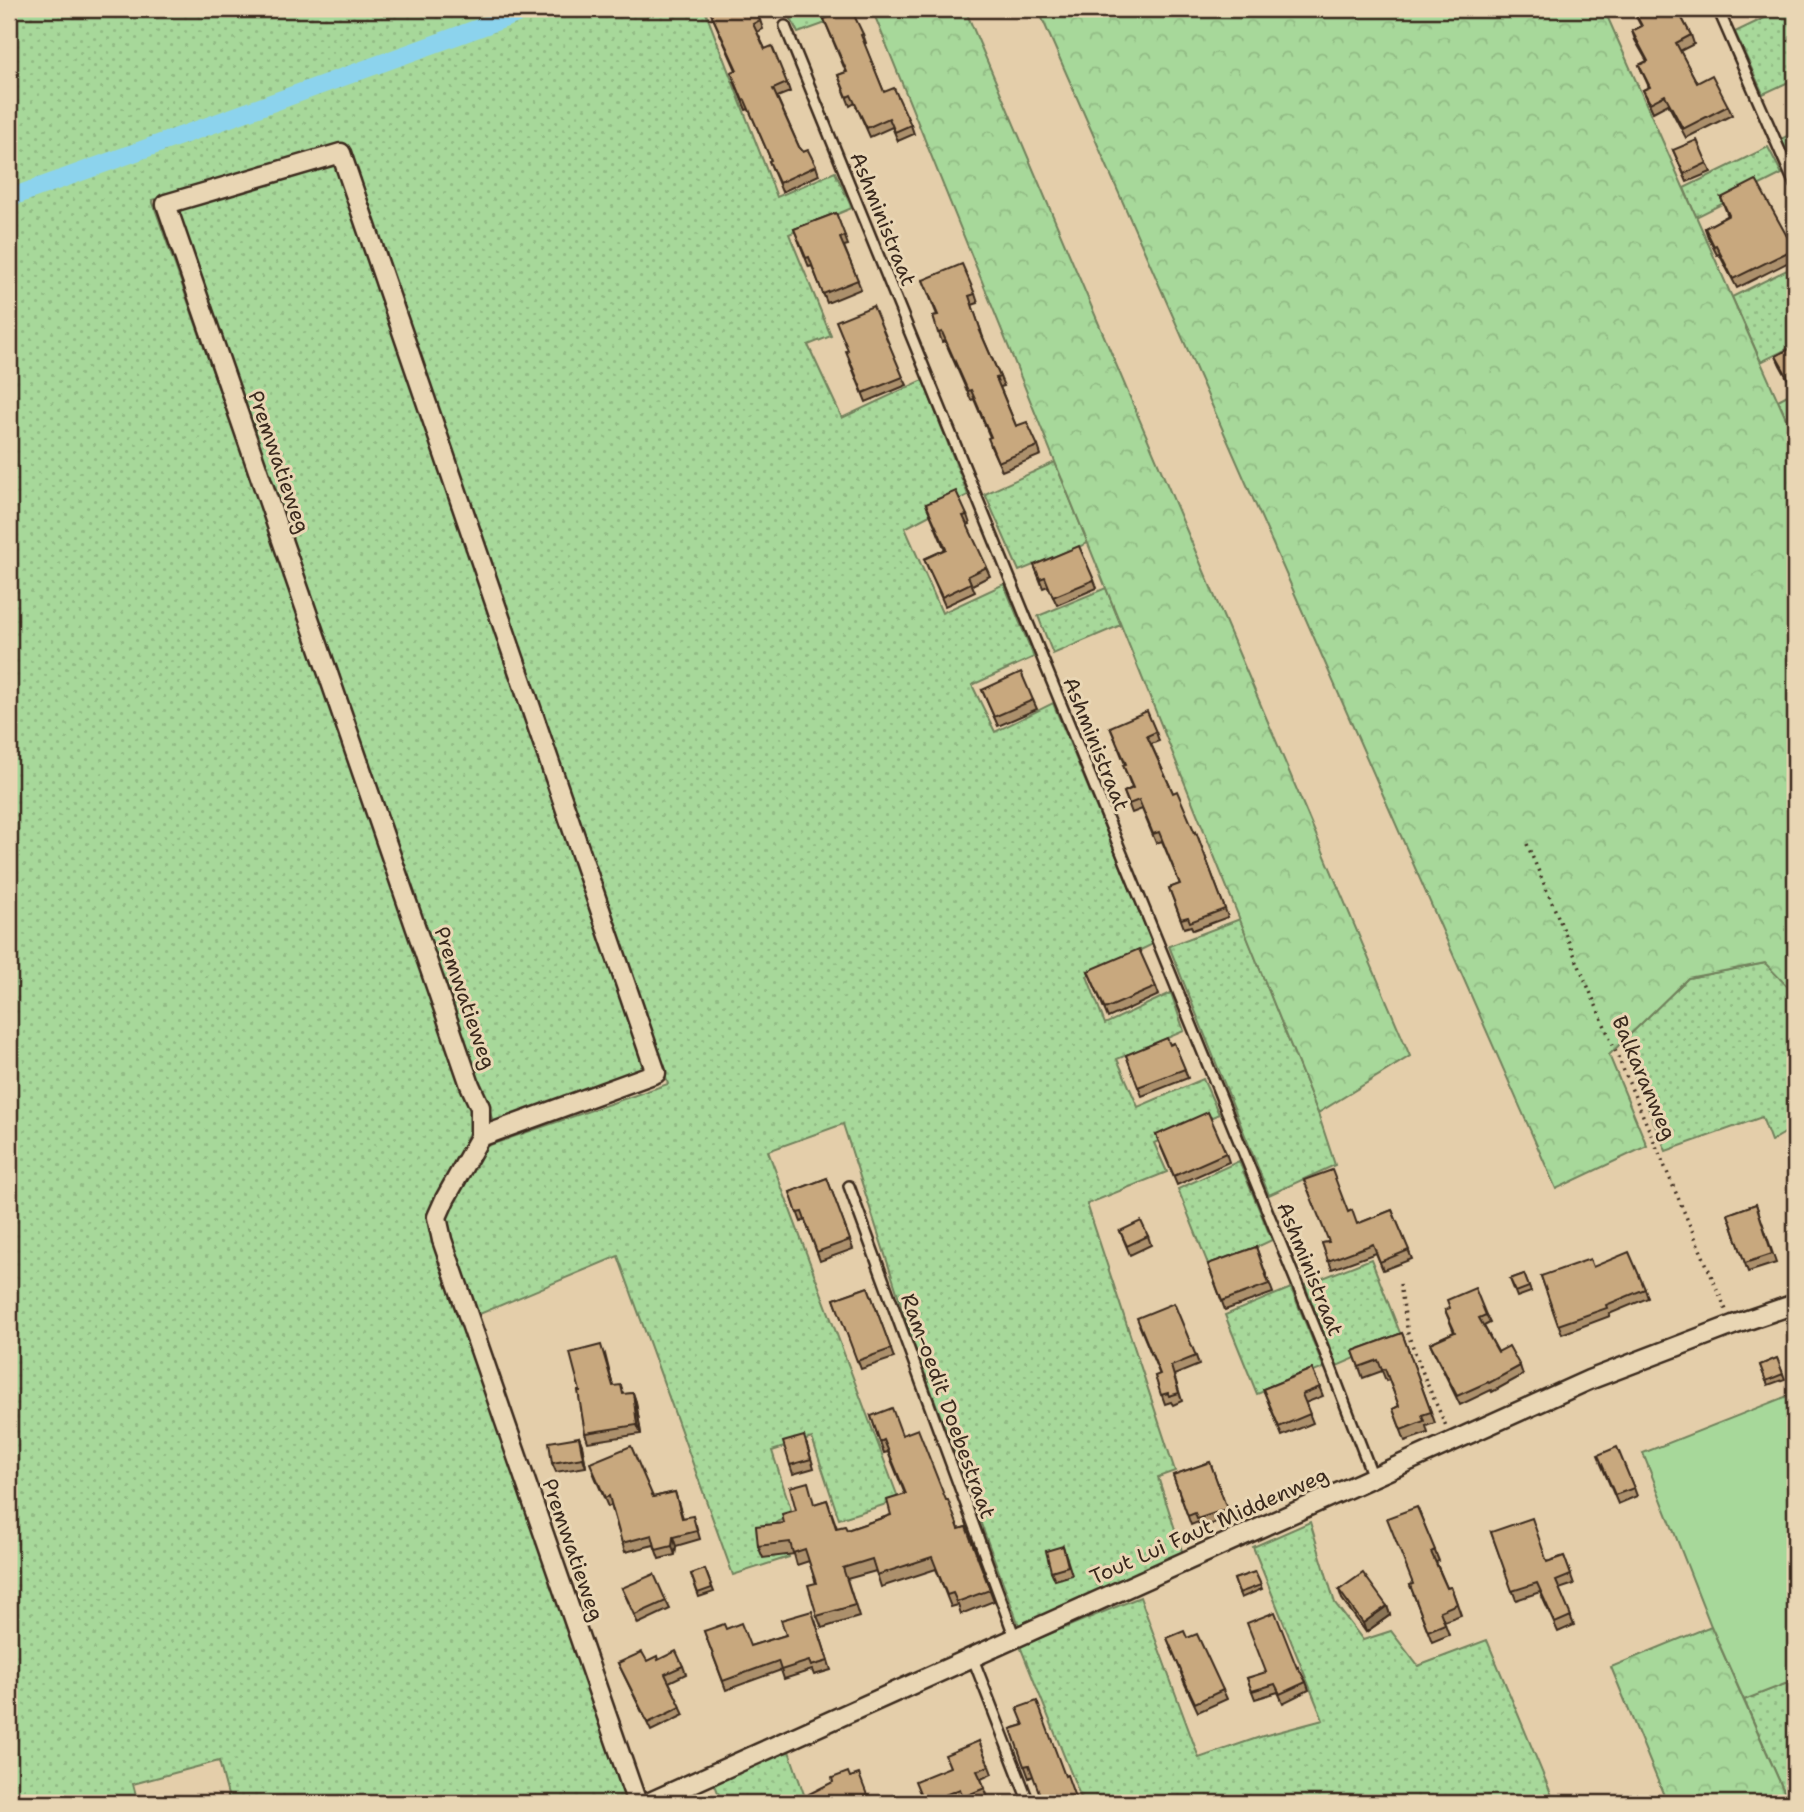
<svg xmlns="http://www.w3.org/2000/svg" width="1804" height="1812" viewBox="0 0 1804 1812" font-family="'Shantell Sans',sans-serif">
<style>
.grass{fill:url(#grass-dots);stroke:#71815c;stroke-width:2}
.forest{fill:url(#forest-crowns);stroke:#71815c;stroke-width:2}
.pitch{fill:#a7d89a;stroke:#71815c;stroke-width:2}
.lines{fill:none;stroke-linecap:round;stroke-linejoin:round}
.canal{stroke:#8cd3ed;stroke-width:18}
.lane-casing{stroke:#3b2a1e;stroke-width:14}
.street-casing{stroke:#3b2a1e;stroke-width:23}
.path{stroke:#3b2a1e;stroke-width:3.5;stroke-dasharray:2 5;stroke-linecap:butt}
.lane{stroke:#e9d6b4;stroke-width:9}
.street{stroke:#e9d6b4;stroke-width:18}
.wall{fill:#ac906c;stroke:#3b2a1e;stroke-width:2}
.shaded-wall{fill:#8c7658;stroke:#3b2a1e;stroke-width:2}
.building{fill:#c8a87e;stroke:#3b2a1e;stroke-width:2}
.labels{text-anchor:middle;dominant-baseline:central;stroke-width:6;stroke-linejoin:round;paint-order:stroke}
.street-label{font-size:21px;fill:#3b2a1e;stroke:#e9d6b4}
</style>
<defs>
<pattern id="grass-dots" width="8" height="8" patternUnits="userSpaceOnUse" patternTransform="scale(1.75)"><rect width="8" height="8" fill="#a7d89a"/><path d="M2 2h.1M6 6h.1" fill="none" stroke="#91ba84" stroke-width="1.8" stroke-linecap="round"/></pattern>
<pattern id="forest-crowns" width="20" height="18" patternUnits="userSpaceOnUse" patternTransform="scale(1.75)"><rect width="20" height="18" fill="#a7d89a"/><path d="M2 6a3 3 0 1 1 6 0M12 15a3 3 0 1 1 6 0" fill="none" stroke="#91ba84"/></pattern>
</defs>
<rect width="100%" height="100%" fill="#e4ceaa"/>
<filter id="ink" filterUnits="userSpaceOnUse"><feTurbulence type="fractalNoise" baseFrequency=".0143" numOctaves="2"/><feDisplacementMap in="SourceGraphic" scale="14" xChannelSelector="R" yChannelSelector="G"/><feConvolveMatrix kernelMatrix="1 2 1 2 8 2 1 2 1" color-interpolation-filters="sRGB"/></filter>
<g filter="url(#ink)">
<g class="grass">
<polygon points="16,9 716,9 706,13 777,197 835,172 852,208 789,234 831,336 808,345 842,418 923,380 968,495 905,528 942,613 1004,584 1034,657 972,685 995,732 1053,703 1153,944 1087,976 1105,1024 1171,993 1184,1031 1117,1059 1138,1107 1203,1079 1219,1114 1154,1143 1167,1172 1087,1204 1175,1471 1158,1477 1183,1554 1020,1628 914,1345 843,1124 768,1151 899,1500 839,1519 812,1438 772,1451 793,1516 777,1522 789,1557 733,1575 618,1256 475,1316 449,1233 446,1215 466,1174 487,1146 668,1084 346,145 152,200 474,1110 471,1128 430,1221 629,1803 230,1803 219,1761 133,1784 138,1803 9,1803 9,11"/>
<polygon points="786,9 865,9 798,33"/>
<polygon points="1783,9 1795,9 1795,79 1763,94 1735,32"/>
<polygon points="1795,132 1795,168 1781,139"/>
<polygon points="1768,147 1782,174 1696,217 1684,188"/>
<polygon points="337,162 645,1070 494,1124 176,209"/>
<polygon points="1795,266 1795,345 1761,362 1732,297"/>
<polygon points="1795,391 1795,439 1778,400"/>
<polygon points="1055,462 1088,543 1019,571 985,494"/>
<polygon points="1106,588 1121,625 1053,654 1038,616"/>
<polygon points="1240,919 1318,1113 1335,1165 1269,1195 1169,946"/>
<polygon points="1766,963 1791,989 1795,999 1795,1127 1771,1141 1762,1117 1666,1151 1621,1043 1688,978"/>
<polygon points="1239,1161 1272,1240 1210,1269 1178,1189"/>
<polygon points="1371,1259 1402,1338 1337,1366 1305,1285"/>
<polygon points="1291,1288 1324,1368 1257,1394 1225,1315"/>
<polygon points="1310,1522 1335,1603 1363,1640 1391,1631 1418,1666 1487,1640 1555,1803 1083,1803 1020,1646 1140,1597 1199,1758 1263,1736 1323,1720 1253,1547"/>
<polygon points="1795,1680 1795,1803 1789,1803 1744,1700"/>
<polygon points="789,1751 807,1803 722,1803 714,1782"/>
</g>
<g class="forest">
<polygon points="872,9 965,9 1410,1056 1318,1113"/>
<polygon points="1038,9 1604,9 1795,439 1795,999 1790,989 1765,963 1688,978 1609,1055 1647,1146 1556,1189"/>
<polygon points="1711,1626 1789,1803 1667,1803 1611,1667"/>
</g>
<polygon class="pitch" points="1795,1393 1795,1680 1744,1700 1711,1626 1643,1453"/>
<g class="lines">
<polyline class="canal" points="9,198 531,9"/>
<g class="lane-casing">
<g id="lane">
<polyline points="1718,9 1795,185"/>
<polyline points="785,26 1328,1360 1373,1477"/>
<polyline points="849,1186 1015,1638"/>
<polyline points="972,1656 1029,1803"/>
</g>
</g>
<g class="street-casing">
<g id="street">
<polyline points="480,1137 656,1073 341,153 166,204 470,1085 480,1107 480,1137 445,1199 437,1217 442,1240 637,1803"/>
<polyline points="648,1803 1589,1380 1733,1325 1795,1304"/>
</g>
</g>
<g class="path">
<polyline points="1527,844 1726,1310"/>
<polyline points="1400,1284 1408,1334 1426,1381 1446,1426"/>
<polyline points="1788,1324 1795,1345"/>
</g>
<use href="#lane" class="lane"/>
<use href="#street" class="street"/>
</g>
<g class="wall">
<polygon points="709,9 760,20 763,29 757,32 765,49 787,83 790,92 777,97 799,147 816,166 819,175 782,192 769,161 771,160 749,109 746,110 734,81 736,70"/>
<polygon points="1632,9 1682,9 1678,11 1691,35 1694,44 1680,51 1697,83 1728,106 1732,115 1686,138 1668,104 1653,112 1643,90 1649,87 1639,65 1647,61 1635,40 1632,31 1641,26"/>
<polygon points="1742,9 1756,9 1745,14"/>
<polygon points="1756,9 1770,9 1759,15"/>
<polygon points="824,19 863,34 866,43 864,44 884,92 911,125 914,134 898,141 892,127 870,137 855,103 850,106 838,75 846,72"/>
<polygon points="1673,150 1707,163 1711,172 1687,182"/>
<polygon points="1721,198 1794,249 1795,259 1737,288 1719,254 1717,255 1708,237 1705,228 1728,216"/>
<polygon points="836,213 848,245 844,246 861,289 827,303 812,266 809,267 794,229"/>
<polygon points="923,280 975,294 978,303 972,305 984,340 1004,386 1000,387 1016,426 1038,446 1041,455 1002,471 991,447 990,437 974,399 971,400 945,341 942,342 933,316 937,315"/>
<polygon points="1795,346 1795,388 1793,389 1780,365 1776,356"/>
<polygon points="849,360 903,377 907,385 866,402"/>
<polygon points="926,504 967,515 970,524 967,525 990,576 972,585 975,592 945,606 924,559 945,550"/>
<polygon points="1034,565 1094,580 1097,588 1057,605 1048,586 1043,588"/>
<polygon points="982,690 1033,700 1037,709 998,726"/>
<polygon points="1110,727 1156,732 1159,741 1151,744 1173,793 1195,833 1196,832 1228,917 1193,930 1191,926 1184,928 1169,888 1180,884 1162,841 1156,843 1142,809 1132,813 1124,792 1132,788 1123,765 1125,764"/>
<polygon points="1088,971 1156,987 1159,995 1108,1018"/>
<polygon points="1174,1043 1188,1078 1142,1096 1126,1055"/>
<polygon points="1156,1135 1226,1153 1229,1162 1177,1185"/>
<polygon points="827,1178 853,1249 820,1261 805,1220 801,1222 790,1192"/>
<polygon points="1756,1204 1776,1263 1748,1272 1728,1214"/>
<polygon points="1392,1210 1412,1259 1383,1270 1376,1253 1332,1269 1322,1243 1329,1242 1348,1212 1357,1224"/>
<polygon points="1120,1231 1148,1236 1151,1245 1130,1255"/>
<polygon points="1256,1247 1273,1293 1225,1310 1208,1264"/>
<polygon points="1593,1267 1645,1289 1648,1298 1609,1314 1610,1316 1562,1334 1541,1276"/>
<polygon points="1524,1274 1531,1292 1517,1297 1510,1279"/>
<polygon points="868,1287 894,1358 861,1369 834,1299"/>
<polygon points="1445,1310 1486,1315 1490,1323 1484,1326 1498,1352 1520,1366 1523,1375 1492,1392 1491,1390 1460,1405 1434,1352 1430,1343 1454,1332"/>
<polygon points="1140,1327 1196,1356 1199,1365 1174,1375 1182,1401 1173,1405 1171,1402 1165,1404 1155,1376 1160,1375"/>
<polygon points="1402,1333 1435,1423 1426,1426 1428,1433 1405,1441 1393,1409 1399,1406 1389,1380 1386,1381 1382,1371 1363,1378 1353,1351"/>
<polygon points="605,1354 613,1386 625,1394 633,1393 636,1402 641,1434 588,1442 585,1433 580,1391"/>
<polygon points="1777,1358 1785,1379 1768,1385 1760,1365"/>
<polygon points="1312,1369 1323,1396 1305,1403 1313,1423 1282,1436 1263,1389"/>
<polygon points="871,1416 902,1435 946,1500 959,1529 966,1527 994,1601 961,1614 958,1605 951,1607 936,1569 881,1587 876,1571 847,1579 859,1617 822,1628 817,1616 816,1583 809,1561 797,1565 794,1554 763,1558 758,1546 784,1523 796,1510 827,1500 837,1528 847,1530 891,1515 905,1494 888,1452 884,1453"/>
<polygon points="579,1437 582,1445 586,1467 556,1472 552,1463"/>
<polygon points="807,1445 814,1468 793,1474 790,1465"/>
<polygon points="1210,1462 1230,1518 1200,1528 1198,1522 1191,1525 1173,1475"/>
<polygon points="1601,1464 1634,1488 1637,1496 1618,1504"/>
<polygon points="593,1472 653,1497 675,1492 683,1518 696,1525 700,1539 676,1546 675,1555 659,1559 654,1545 625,1552 611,1505 608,1507"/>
<polygon points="1417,1507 1439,1561 1436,1562 1447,1588 1451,1587 1461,1615 1444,1621 1449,1635 1432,1642 1410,1585 1413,1584"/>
<polygon points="1491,1532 1547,1562 1564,1556 1574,1584 1559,1589 1574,1625 1558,1632 1540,1592 1516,1600"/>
<polygon points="1063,1546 1072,1575 1055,1580 1051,1571"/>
<polygon points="705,1569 714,1592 699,1597 691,1574"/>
<polygon points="1255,1572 1262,1589 1241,1598 1234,1579"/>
<polygon points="622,1588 666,1601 670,1609 638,1624"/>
<polygon points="1339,1590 1387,1606 1390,1615 1366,1632 1342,1599"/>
<polygon points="815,1620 831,1670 814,1675 812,1670 784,1679 781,1670 726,1690 704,1631 726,1629 750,1646 786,1635"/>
<polygon points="1167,1638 1187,1638 1223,1690 1227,1699 1198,1712 1184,1682 1181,1673 1182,1673"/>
<polygon points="658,1660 683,1666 686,1674 669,1682 684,1715 651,1731 618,1663"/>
<polygon points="1297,1668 1306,1682 1309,1690 1283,1703 1278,1692 1255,1699 1247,1678"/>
<polygon points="1037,1701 1033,1776 1029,1778 1011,1729 1024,1725"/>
<polygon points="979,1741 992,1774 981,1779 988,1797 973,1803 965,1803 963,1798 951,1803 924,1803 950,1767"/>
</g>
<g class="shaded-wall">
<polygon points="633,1393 636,1402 641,1434 637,1425"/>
<polygon points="579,1437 582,1445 586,1467 583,1458"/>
<polygon points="673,1537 676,1546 675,1555 672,1546"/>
<polygon points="1387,1606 1390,1615 1366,1632 1363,1623"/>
</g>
<g class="building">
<polygon points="709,9 755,9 760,20 753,24 765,49 772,46 787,83 773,89 799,147 803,152 808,150 816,166 779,183 769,161 771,160 745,100 743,101 731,72 737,70"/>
<polygon points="848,9 851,9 863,34 861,35 884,92 894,88 911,125 895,132 889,118 867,128 851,95 847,97 838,75 847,72 824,19"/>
<polygon points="1633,9 1677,9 1691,35 1676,43 1697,83 1712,75 1728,106 1683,129 1665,95 1650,103 1643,90 1650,87 1639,65 1648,61 1632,31 1642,26"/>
<polygon points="1795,87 1795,96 1791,89"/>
<polygon points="1697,140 1707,163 1684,174 1673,150"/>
<polygon points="1756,180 1794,249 1733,279 1716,245 1714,246 1705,228 1729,215 1721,198"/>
<polygon points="836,213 845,236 840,238 858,280 823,294 809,257 806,258 794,229"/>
<polygon points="962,264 975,294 969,296 981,331 980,331 1000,377 996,378 1016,426 1027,422 1038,446 998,462 988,438 991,437 971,390 968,391 942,332 938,333 933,316 938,315 923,280"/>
<polygon points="873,306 903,377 863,393 846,351 848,350 836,321"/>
<polygon points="1795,346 1795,378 1790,381 1776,356"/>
<polygon points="956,491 967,515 963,516 987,567 968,576 971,583 942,597 924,559 946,549 926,504"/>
<polygon points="1079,546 1094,580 1053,597 1045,577 1040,579 1034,565"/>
<polygon points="1021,672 1033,700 994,717 982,690"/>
<polygon points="1147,711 1156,732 1147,736 1173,793 1177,791 1195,833 1196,832 1225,909 1190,922 1188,917 1181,919 1169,888 1180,884 1159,832 1153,834 1139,800 1129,804 1124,792 1133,788 1123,765 1126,764 1110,727"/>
<polygon points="1139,949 1156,987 1105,1009 1088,971"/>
<polygon points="1167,1038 1170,1045 1174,1043 1185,1069 1138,1087 1126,1055"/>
<polygon points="1208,1112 1226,1153 1174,1176 1156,1135"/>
<polygon points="1332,1170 1348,1212 1352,1210 1357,1224 1392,1210 1409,1250 1380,1262 1373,1244 1328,1261 1322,1243 1329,1242 1304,1180"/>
<polygon points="1795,1176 1795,1190 1790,1178"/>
<polygon points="827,1178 850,1240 817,1252 802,1212 797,1213 790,1192"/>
<polygon points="1756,1204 1772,1254 1745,1263 1728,1214"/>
<polygon points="1141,1221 1148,1236 1127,1246 1120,1231"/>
<polygon points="1256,1247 1269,1284 1222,1301 1208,1264"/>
<polygon points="1629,1252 1645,1289 1606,1305 1607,1308 1558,1325 1541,1276 1590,1259 1593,1267"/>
<polygon points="1524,1274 1529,1287 1516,1292 1510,1279"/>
<polygon points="868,1287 891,1349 857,1361 834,1299"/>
<polygon points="1475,1288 1486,1315 1479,1318 1498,1352 1509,1346 1520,1366 1489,1383 1488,1382 1457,1396 1430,1343 1455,1332 1445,1310 1450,1308 1447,1300"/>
<polygon points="1174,1303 1196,1356 1171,1366 1179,1393 1169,1396 1168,1393 1161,1395 1155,1376 1160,1374 1137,1318"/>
<polygon points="1402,1333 1431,1412 1422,1415 1424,1421 1401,1430 1393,1409 1399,1406 1385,1369 1382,1370 1378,1360 1359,1367 1353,1351"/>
<polygon points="601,1345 613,1386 621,1385 623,1394 633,1393 637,1425 585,1433 578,1391 580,1391 570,1353"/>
<polygon points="1777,1358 1783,1374 1766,1381 1760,1365"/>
<polygon points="1312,1369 1320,1387 1302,1394 1310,1414 1279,1427 1263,1389"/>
<polygon points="892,1408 902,1435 918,1429 946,1500 948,1500 959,1529 966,1527 990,1590 957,1602 953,1593 947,1595 932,1557 877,1575 872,1559 843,1568 855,1605 817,1616 808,1585 816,1583 805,1549 793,1553 790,1542 758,1546 756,1526 784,1523 782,1514 796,1510 790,1487 808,1482 814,1504 827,1500 836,1528 845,1526 847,1530 891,1515 887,1500 906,1494 884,1440 880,1442 871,1416"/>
<polygon points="804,1436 811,1459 790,1465 783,1442"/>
<polygon points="579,1437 583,1458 552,1463 549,1442"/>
<polygon points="631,1446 653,1497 675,1492 682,1518 693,1516 697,1531 673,1537 672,1546 656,1550 652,1535 622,1543 609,1496 605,1498 590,1463"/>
<polygon points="1617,1447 1634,1488 1615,1495 1598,1455"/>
<polygon points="1210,1462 1227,1509 1197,1519 1195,1513 1188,1516 1173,1475"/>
<polygon points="1417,1507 1435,1550 1431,1552 1447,1588 1451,1587 1457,1604 1440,1611 1445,1624 1428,1631 1410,1585 1413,1584 1387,1518"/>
<polygon points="1532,1518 1547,1562 1564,1556 1571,1575 1556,1581 1571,1616 1555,1623 1537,1583 1512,1591 1491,1532"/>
<polygon points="1063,1546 1068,1566 1051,1571 1046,1551"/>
<polygon points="705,1569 712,1588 698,1593 691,1574"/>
<polygon points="1255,1572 1261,1585 1239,1593 1234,1579"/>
<polygon points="1363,1573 1387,1606 1363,1623 1339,1590"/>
<polygon points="654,1574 666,1601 635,1615 622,1588"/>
<polygon points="812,1611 828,1661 811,1666 809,1661 781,1670 778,1661 723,1681 704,1631 724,1624 726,1629 741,1623 750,1646 786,1635 781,1620"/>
<polygon points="1275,1612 1297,1668 1298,1667 1306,1682 1280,1694 1275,1684 1252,1691 1247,1678 1266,1672 1247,1623"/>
<polygon points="1184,1631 1187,1638 1197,1634 1223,1690 1195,1703 1181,1673 1182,1673 1167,1638"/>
<polygon points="676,1651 683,1666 665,1674 681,1707 648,1723 618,1663 642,1652 647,1661 657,1656 658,1660"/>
<polygon points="1037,1701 1065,1776 1067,1775 1077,1803 1043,1803 1029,1765 1024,1766 1011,1729 1024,1725 1017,1708"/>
<polygon points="979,1741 989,1766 977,1771 985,1788 963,1797 960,1789 924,1803 915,1781 950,1767 945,1755"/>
<polygon points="848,1772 850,1777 859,1774 870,1803 813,1803 809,1794 833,1782 832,1778"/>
</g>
</g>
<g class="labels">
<g class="street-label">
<text transform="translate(883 219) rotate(68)">Ashministraat</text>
<text transform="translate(279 462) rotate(71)">Premwatieweg</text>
<text transform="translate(1096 744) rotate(68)">Ashministraat</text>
<text transform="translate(465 998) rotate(71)">Premwatieweg</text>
<text transform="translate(1644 1078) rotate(67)">Balkaranweg</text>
<text transform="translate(1310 1269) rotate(68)">Ashministraat</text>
<text transform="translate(948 1406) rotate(70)">Ram-oedit Doebestraat</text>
<text transform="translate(1209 1526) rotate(-24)">Tout Lui Faut Middenweg</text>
<text transform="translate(573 1550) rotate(71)">Premwatieweg</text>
</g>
</g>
<rect width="1804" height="1812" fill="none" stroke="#e9d6b4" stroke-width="35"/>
<rect x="18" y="18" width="1769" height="1777" fill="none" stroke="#3b2a1e" stroke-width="2.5" filter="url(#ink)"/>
</svg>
